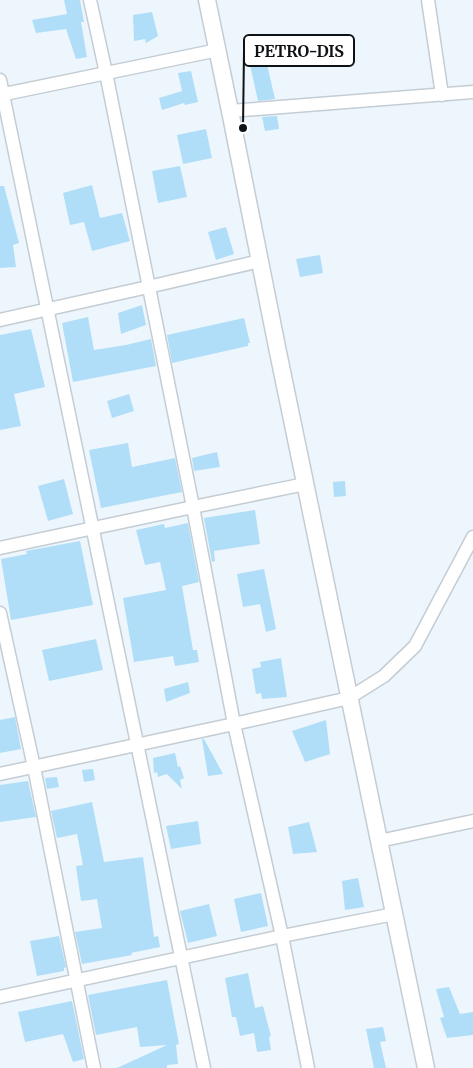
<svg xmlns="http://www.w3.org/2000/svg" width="473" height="1068" viewBox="0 0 473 1068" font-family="Merriweather,serif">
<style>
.building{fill:#b0def8}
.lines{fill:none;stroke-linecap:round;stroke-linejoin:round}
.minor-casing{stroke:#c4cdd3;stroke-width:15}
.tertiary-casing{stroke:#c4cdd3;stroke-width:19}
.minor{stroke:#fff;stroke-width:12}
.tertiary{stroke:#fff;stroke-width:16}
.leader{fill:none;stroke:#0f1214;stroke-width:2}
.callout-dot{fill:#0f1214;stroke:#fff;stroke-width:2}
.callout{fill:#fff;stroke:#0f1214;stroke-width:2}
.callout-label{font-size:16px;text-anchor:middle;font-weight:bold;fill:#0f1214}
</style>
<rect width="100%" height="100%" fill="#edf6fc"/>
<g class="building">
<polygon points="64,0 80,0 84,22 81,22 87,57 76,59 66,29 36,33 32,20 67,14"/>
<polygon points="152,12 158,36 146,43 145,39 134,41 133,15"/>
<polygon points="263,47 275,99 258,101 247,51"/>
<polygon points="191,71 198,102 185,105 184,103 162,110 159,98 182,91 178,73"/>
<polygon points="277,116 279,129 265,131 262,117"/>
<polygon points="206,129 212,158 183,164 177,135"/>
<polygon points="180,166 187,197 158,203 152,171"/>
<polygon points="92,185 100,218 122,213 130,241 92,251 84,222 70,225 63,193"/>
<polygon points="0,186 4,186 19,243 13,245 16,267 0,268"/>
<polygon points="226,227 234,254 216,260 208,232"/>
<polygon points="320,255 323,273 300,277 296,259"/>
<polygon points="142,305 146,325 121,334 118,313"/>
<polygon points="88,317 94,350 126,345 151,339 156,366 73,382 62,323"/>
<polygon points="244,318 250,343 248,343 248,346 172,363 167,335"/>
<polygon points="31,329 45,387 14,394 21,426 0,430 0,335"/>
<polygon points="129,394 134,411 112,418 107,401"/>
<polygon points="128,443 132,467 175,458 182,492 101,508 89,450"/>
<polygon points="217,452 220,467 194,471 192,458"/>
<polygon points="64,479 73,514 48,521 38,486"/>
<polygon points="345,481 346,496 334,497 333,482"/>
<polygon points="255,510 260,544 214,551 215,561 212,562 204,518"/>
<polygon points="188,523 199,582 182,586 193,650 197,650 199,662 175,666 173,656 134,662 123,598 166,590 160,562 145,565 136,530 164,524 165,528"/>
<polygon points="80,541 93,605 11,620 1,559 27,554 26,551"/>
<polygon points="264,569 276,629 266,632 260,604 243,607 237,574"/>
<polygon points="96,639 103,670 49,681 42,650"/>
<polygon points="281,658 287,697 262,699 261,693 256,694 252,669 261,667 260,662"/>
<polygon points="188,682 190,693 166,702 164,689"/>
<polygon points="15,717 21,749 0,753 0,720"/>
<polygon points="326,720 330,754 305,762 292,731"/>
<polygon points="202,739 204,739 223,774 208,776"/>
<polygon points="175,753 178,767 180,766 184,778 180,780 182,789 167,774 158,777 157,772 154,773 153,758"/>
<polygon points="93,769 95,780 84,782 82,770"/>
<polygon points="57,777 59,787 47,789 45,778"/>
<polygon points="28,781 36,817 0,822 0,785"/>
<polygon points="92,802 104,862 143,857 154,937 158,936 160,947 131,953 132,955 82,964 75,932 102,928 97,899 81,901 76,866 83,865 77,834 57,838 51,811"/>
<polygon points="198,821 201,844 171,849 166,826"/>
<polygon points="309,822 317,852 293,854 288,827"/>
<polygon points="358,878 364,907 345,910 342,881"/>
<polygon points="261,893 268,926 241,932 234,899"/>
<polygon points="209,904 217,936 188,943 180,911"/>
<polygon points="59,936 66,967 64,968 64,971 37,976 30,941"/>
<polygon points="248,973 255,1008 263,1006 271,1036 269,1037 271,1050 257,1052 254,1033 240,1036 236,1017 232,1017 225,978"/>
<polygon points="167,980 179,1044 176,1045 178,1064 167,1065 167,1068 117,1068 167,1045 140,1047 137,1027 96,1035 88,995"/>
<polygon points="449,987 460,1014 473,1012 473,1035 447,1038 440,1018 444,1017 436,989"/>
<polygon points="72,1001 84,1059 73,1062 63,1034 25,1042 18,1012"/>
<polygon points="383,1027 386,1041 380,1042 386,1068 374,1068 366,1029"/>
</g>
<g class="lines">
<g class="minor-casing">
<g id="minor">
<polyline points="90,0 106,73 193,507 234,724 282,936 308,1068"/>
<polyline points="428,0 442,95"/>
<polyline points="0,80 204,1068"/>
<polyline points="0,95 218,50"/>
<polyline points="230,111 473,92"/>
<polyline points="0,320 148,287 260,261"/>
<polyline points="0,548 193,507 305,484"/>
<polyline points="0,613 34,767 94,1068"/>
<polyline points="0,774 234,724 349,698 384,676 415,646 473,537"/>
<polyline points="379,841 473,821"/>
<polyline points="0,997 282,936 394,914"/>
</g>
</g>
<g class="tertiary-casing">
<polyline id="tertiary" points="207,0 230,111 278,352 426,1068"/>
</g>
<use href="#minor" class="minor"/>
<use href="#tertiary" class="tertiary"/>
</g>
<path class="leader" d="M243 128L244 51"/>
<circle class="callout-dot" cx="243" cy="128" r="5"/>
<rect class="callout" x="244" y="35" width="110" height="31" rx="5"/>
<g class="callout-label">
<text x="299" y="57">PETRO-DIS</text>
</g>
</svg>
